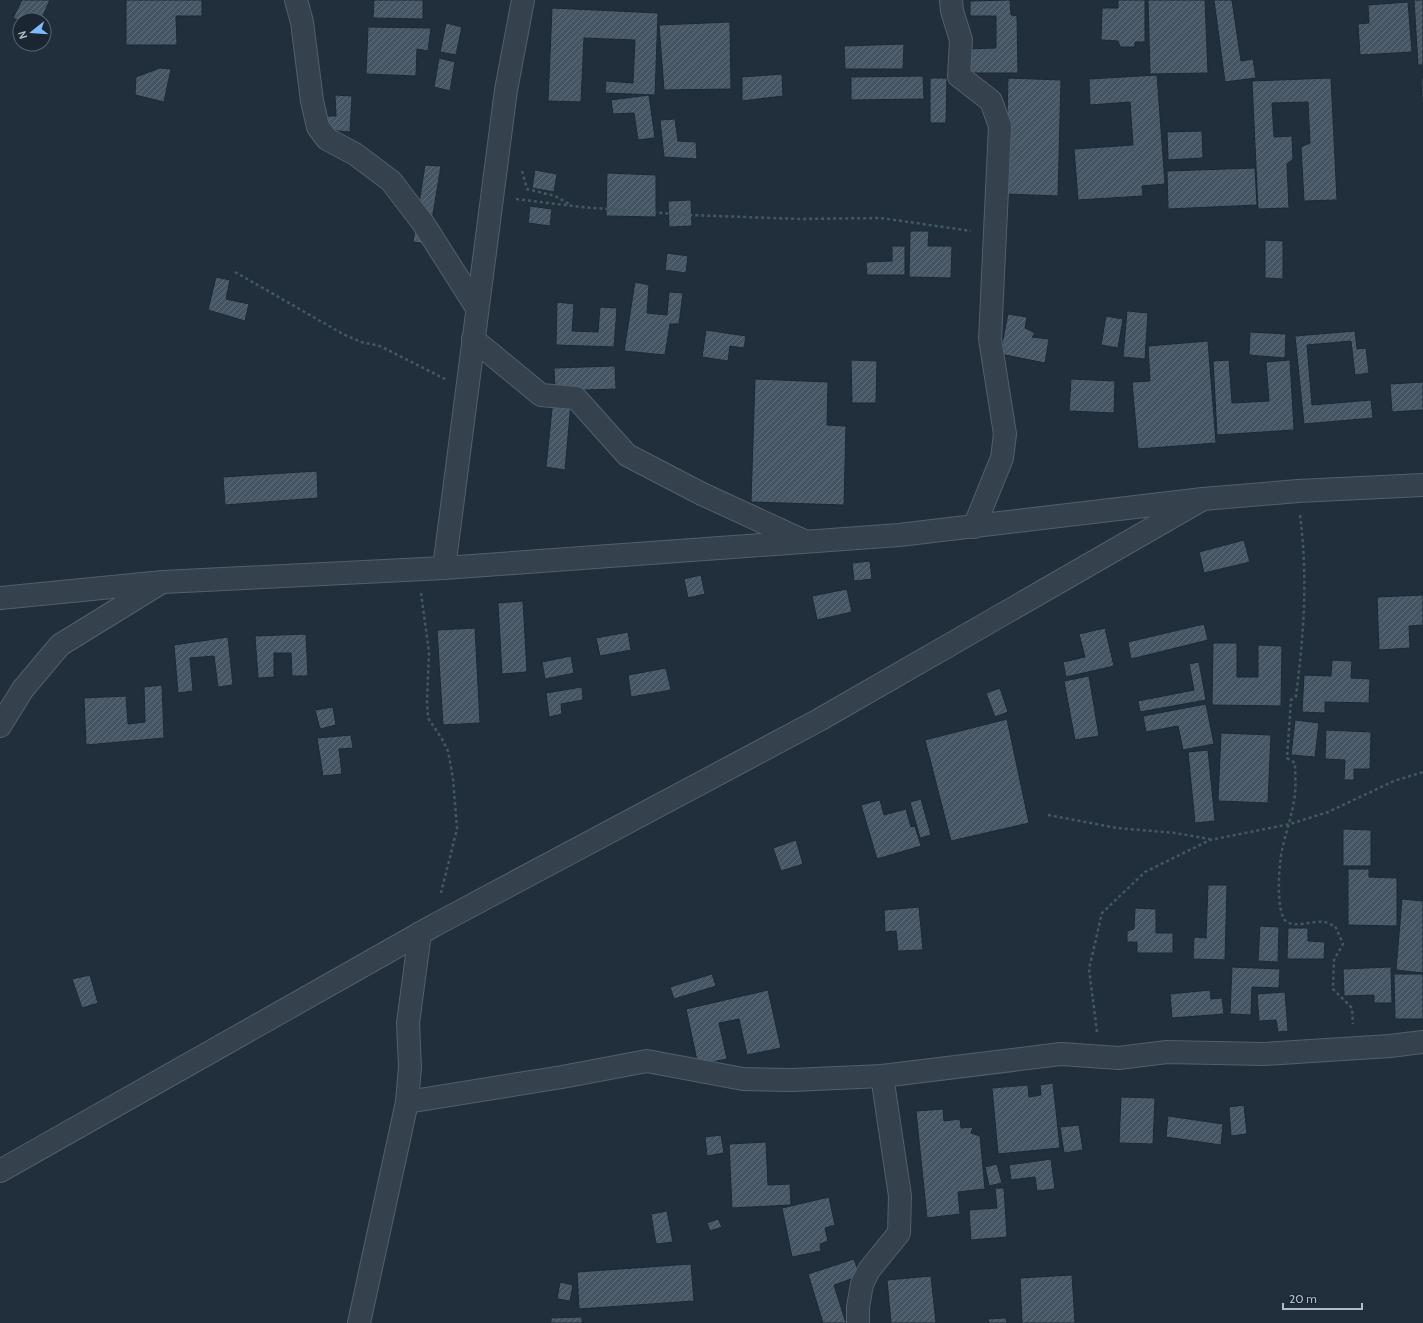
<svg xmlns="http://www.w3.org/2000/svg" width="1423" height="1323" viewBox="0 0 1423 1323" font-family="Cabin,sans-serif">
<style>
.building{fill:url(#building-hatch);stroke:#1d2834}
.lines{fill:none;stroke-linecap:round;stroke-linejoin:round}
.minor-casing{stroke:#535f6b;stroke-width:24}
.tertiary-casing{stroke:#535f6b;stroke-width:24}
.path{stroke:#415a5b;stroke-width:2.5;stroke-dasharray:3 3;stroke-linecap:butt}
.minor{stroke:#35414d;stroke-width:22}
.tertiary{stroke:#35414d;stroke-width:22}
</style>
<defs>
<pattern id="building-hatch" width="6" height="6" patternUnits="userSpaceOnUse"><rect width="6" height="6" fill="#455564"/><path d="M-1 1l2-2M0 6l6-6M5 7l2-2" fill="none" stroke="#5d6c79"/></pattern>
</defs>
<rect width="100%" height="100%" fill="#212f3d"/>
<g class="building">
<polygon points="22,0 50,0 41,20 20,20 20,21 13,18"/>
<polygon points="126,0 202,0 202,16 176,16 177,45 126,45"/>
<polygon points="374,0 423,0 423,19 373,18"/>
<polygon points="1010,0 1011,15 1017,16 1018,73 963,73 963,49 996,48 996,16 970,16 970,1"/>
<polygon points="1118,0 1145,0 1145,42 1135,42 1135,47 1120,47 1118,41 1101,40 1102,8 1118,8"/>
<polygon points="1148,0 1205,0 1208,73 1150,74"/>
<polygon points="1214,0 1232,0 1241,61 1253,59 1256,78 1225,82"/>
<polygon points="1414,0 1423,0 1423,65 1418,65"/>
<polygon points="1408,2 1412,52 1360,55 1358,24 1369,23 1368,5"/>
<polygon points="552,8 658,13 655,95 605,93 606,81 633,83 635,40 584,38 581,102 548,101"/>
<polygon points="730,22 731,89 664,90 659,25"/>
<polygon points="446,23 462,27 456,55 440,52"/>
<polygon points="368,27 431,28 428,51 417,49 416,76 366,74"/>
<polygon points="904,44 903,69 845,69 844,46"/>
<polygon points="439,58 455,62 450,91 434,87"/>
<polygon points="160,68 171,69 164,102 135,95 136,77"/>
<polygon points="782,74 783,96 742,101 742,77"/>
<polygon points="1157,75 1165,184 1142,186 1143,196 1078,200 1074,149 1133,145 1130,102 1090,105 1089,79"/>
<polygon points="923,76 924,99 851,100 851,77"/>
<polygon points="930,78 947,78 946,123 930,123"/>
<polygon points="1008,78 1061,80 1058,196 1005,194"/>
<polygon points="1331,78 1337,200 1304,201 1301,147 1310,143 1308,102 1272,103 1274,137 1292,136 1293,159 1287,164 1289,208 1258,209 1252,81"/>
<polygon points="1421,78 1423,78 1423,104 1422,104"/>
<polygon points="335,95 352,96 350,132 325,130 325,116 336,116"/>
<polygon points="649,95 655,138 638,140 634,113 613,114 611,100"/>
<polygon points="675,119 678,141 696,142 697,159 664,157 660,120"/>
<polygon points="1202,131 1203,158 1168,160 1167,132"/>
<polygon points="425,165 441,166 428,244 413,242"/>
<polygon points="1255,168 1257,205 1168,209 1167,171"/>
<polygon points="535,170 557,174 554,192 532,188"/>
<polygon points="607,173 656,175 656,217 606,216"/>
<polygon points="691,200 692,226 669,227 668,201"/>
<polygon points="530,206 552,209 550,226 528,223"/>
<polygon points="910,231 929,231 928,246 952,246 951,278 909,277"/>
<polygon points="1265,240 1283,241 1283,279 1265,278"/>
<polygon points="892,246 905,246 905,275 867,275 866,262 892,261"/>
<polygon points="667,253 688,256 686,273 665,270"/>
<polygon points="216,277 230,280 226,299 249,304 245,321 208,310"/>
<polygon points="635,282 649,285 647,313 667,315 669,292 683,293 679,324 670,324 665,355 624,351"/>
<polygon points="557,302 574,304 572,331 598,332 600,307 617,308 614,347 556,345"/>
<polygon points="1127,311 1148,313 1145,359 1123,357"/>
<polygon points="1008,314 1027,317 1025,328 1035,333 1032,337 1049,339 1045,363 1000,354"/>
<polygon points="1106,316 1123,319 1118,348 1101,345"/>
<polygon points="706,330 746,336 744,348 730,346 728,361 702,357"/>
<polygon points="1355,331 1357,349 1366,348 1369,373 1355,375 1351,341 1307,345 1312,405 1371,400 1373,418 1304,424 1295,336"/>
<polygon points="1250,332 1286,334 1285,358 1249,355"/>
<polygon points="1208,341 1216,443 1138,449 1132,382 1150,381 1148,346"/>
<polygon points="851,360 877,361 876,403 852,403"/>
<polygon points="1229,360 1232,403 1269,401 1266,362 1290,360 1294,430 1217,435 1213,361"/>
<polygon points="615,366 616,389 555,391 554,368"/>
<polygon points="755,379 828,382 827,425 846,426 844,505 751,502"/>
<polygon points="1071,379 1115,381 1114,413 1069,411"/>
<polygon points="1423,382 1423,410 1392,412 1390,384"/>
<polygon points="553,399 571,403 565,470 546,467"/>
<polygon points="317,471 318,498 225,505 223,477"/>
<polygon points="1244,540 1250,562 1204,573 1199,552"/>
<polygon points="870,561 872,579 854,581 852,563"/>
<polygon points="701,575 705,594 688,598 684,579"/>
<polygon points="847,589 852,612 817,620 812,596"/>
<polygon points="1423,595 1423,625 1409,626 1410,648 1379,650 1377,597"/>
<polygon points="523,601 527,672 502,674 498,603"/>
<polygon points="1204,624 1208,640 1131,659 1128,642"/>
<polygon points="475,628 480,723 443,725 437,630"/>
<polygon points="1105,628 1114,666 1066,677 1063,662 1085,657 1079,634"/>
<polygon points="628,632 631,650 600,656 596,638"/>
<polygon points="306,634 308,676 292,676 291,653 274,653 274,677 258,678 255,636"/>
<polygon points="228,637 233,685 218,687 214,656 190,658 193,691 178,693 174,645"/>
<polygon points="1213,643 1237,643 1237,677 1258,677 1258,645 1282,646 1281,706 1212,705"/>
<polygon points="571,656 574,673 545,679 542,662"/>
<polygon points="1332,660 1352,661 1351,678 1370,679 1369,703 1325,702 1325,713 1302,712 1304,675 1331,676"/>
<polygon points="1199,662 1206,700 1140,712 1138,701 1194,690 1189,664"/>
<polygon points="666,668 671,690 631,697 628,675"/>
<polygon points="1089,676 1099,736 1075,740 1064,681"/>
<polygon points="162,685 164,738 86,745 84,698 126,696 128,724 145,722 144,687"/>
<polygon points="582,687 583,700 561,704 562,714 549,717 546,693"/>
<polygon points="1000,688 1008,712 995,717 986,693"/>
<polygon points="1206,704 1214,744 1183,750 1178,726 1146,732 1143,716"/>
<polygon points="333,707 336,725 320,729 315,710"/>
<polygon points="1007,719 1029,823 951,841 925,740"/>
<polygon points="1295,720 1319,723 1315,757 1291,755"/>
<polygon points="1326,730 1371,732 1370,769 1354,769 1354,780 1344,780 1345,760 1325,759"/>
<polygon points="1221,733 1271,735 1268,803 1218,801"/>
<polygon points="351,735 353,748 339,749 342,774 323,776 317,738"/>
<polygon points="1208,750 1215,821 1195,823 1188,752"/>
<polygon points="921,799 931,835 920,838 910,802"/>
<polygon points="880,800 884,815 906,809 911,827 915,826 921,846 877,859 861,805"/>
<polygon points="1343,829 1371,830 1371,866 1343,866"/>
<polygon points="796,840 803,864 781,871 773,848"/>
<polygon points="1348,869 1369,869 1369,877 1397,878 1397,926 1348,925"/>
<polygon points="1208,885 1227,885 1225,960 1193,959 1194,937 1206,938"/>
<polygon points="1402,899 1423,901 1423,973 1396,970"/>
<polygon points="919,907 923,950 898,951 896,931 885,932 884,910"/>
<polygon points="1135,908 1156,909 1156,933 1173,933 1173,953 1137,953 1137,942 1127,942 1127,931 1134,929"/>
<polygon points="1260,926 1279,927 1278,962 1258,961"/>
<polygon points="1288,928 1308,928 1308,941 1325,942 1324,959 1287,959"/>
<polygon points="1232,967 1280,969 1279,988 1252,987 1251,1015 1230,1014"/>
<polygon points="1391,967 1392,1003 1374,1003 1374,995 1344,996 1343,969"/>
<polygon points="712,974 716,986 674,999 670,987"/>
<polygon points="1394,974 1423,974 1423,1019 1395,1019"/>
<polygon points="90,975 98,1003 82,1008 72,979"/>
<polygon points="768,990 781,1048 747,1055 739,1019 719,1023 727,1059 698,1065 686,1009"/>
<polygon points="1210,990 1211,999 1222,998 1224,1014 1172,1018 1170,994"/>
<polygon points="1285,992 1288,1031 1278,1032 1276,1020 1259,1021 1257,994"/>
<polygon points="1053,1083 1060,1148 998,1154 992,1088 1028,1085 1029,1097 1041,1095 1040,1085"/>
<polygon points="1121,1097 1155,1098 1153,1144 1119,1143"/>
<polygon points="1244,1105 1247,1134 1231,1136 1229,1107"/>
<polygon points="943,1109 944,1121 960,1119 961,1128 973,1127 971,1133 980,1136 985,1189 958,1192 960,1214 927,1218 916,1111"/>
<polygon points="1168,1116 1223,1124 1221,1145 1166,1137"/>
<polygon points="1079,1125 1083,1150 1064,1153 1060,1127"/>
<polygon points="721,1135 724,1153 707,1156 705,1137"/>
<polygon points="766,1142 768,1185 790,1184 791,1205 732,1208 729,1144"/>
<polygon points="1051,1159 1055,1189 1037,1191 1035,1177 1011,1180 1009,1165"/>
<polygon points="997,1164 1002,1183 989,1186 985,1167"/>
<polygon points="995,1188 1004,1188 1007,1237 971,1240 969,1210 997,1208"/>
<polygon points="829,1197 835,1225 825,1228 828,1241 820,1244 821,1251 792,1257 782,1208"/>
<polygon points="667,1211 673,1242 656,1244 651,1214"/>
<polygon points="718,1219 722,1227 710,1231 707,1223"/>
<polygon points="854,1259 860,1276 834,1285 846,1323 823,1323 808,1274"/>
<polygon points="691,1264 694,1301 579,1309 577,1272"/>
<polygon points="1072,1275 1075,1323 1022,1323 1020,1278"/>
<polygon points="931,1276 936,1323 891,1323 887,1280"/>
<polygon points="560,1282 573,1285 570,1301 557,1299"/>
<polygon points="582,1317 582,1323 551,1323 551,1318"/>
<polygon points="1006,1318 1007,1323 989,1323 988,1319"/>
</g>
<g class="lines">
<g class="minor-casing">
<g id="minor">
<polyline points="296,0 302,22 312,101 318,127 327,139 355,154 391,181 423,223 477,308"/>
<polyline points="951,0 952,11 961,40 959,76 991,101 1000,126 990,339 1005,434 1002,458 974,527"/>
<polyline points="473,339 541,395 576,398 627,455 702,494 804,541"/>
<polyline points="444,568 506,90 523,0"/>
<polyline points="0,598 163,582 444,568 899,535 1203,499"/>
<polyline points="0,726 23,689 60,645 159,584"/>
<polyline points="407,1102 562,1077 647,1061 743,1079 792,1080 882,1076 1061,1054 1119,1058 1167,1052 1264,1054 1390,1046 1423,1042"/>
<polyline points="359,1323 407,1102 410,1067 408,1023 420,933"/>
<polyline points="858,1323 858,1307 862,1284 869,1270 899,1233 900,1196 882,1076"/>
</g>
</g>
<g class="tertiary-casing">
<polyline id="tertiary" points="0,1171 433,926 819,720 1203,499 1298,491 1423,485"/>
</g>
<g class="path">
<polyline points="522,171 527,189 555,196 569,204"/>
<polyline points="516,199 581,207 690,215 799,219 881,218 971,231"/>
<polyline points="235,272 343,334 361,342 380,346 445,379"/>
<path d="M1300,515C1308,578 1304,633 1296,696L1291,700L1287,758L1295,763C1295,773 1296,784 1295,794C1293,813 1286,831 1282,850C1279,863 1275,914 1287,922C1298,928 1313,920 1324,922C1327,922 1331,925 1335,926L1343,944L1334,960L1333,989L1352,1008L1353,1024"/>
<polyline points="421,593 429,652 427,700 428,718 442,739 448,751 453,778 457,829 441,893"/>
<polyline points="1048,815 1117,828 1175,833 1210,839"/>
<polyline points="1097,1032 1089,969 1102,913 1145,872 1210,840 1290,824 1328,812 1394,781 1423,772"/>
</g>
<use href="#minor" class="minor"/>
<use href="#tertiary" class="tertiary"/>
</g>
<g transform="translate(32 32) rotate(253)"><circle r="19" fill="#1b2632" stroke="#57626e"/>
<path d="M0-3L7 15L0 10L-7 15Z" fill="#80bbfe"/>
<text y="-6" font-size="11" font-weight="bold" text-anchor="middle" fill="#b1bcc9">N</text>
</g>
<path d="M1283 1303v6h79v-6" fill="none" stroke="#b1bcc9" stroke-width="2"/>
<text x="1289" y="1303" font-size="12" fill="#b1bcc9" stroke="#1b2632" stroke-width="3" paint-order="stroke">20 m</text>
</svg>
